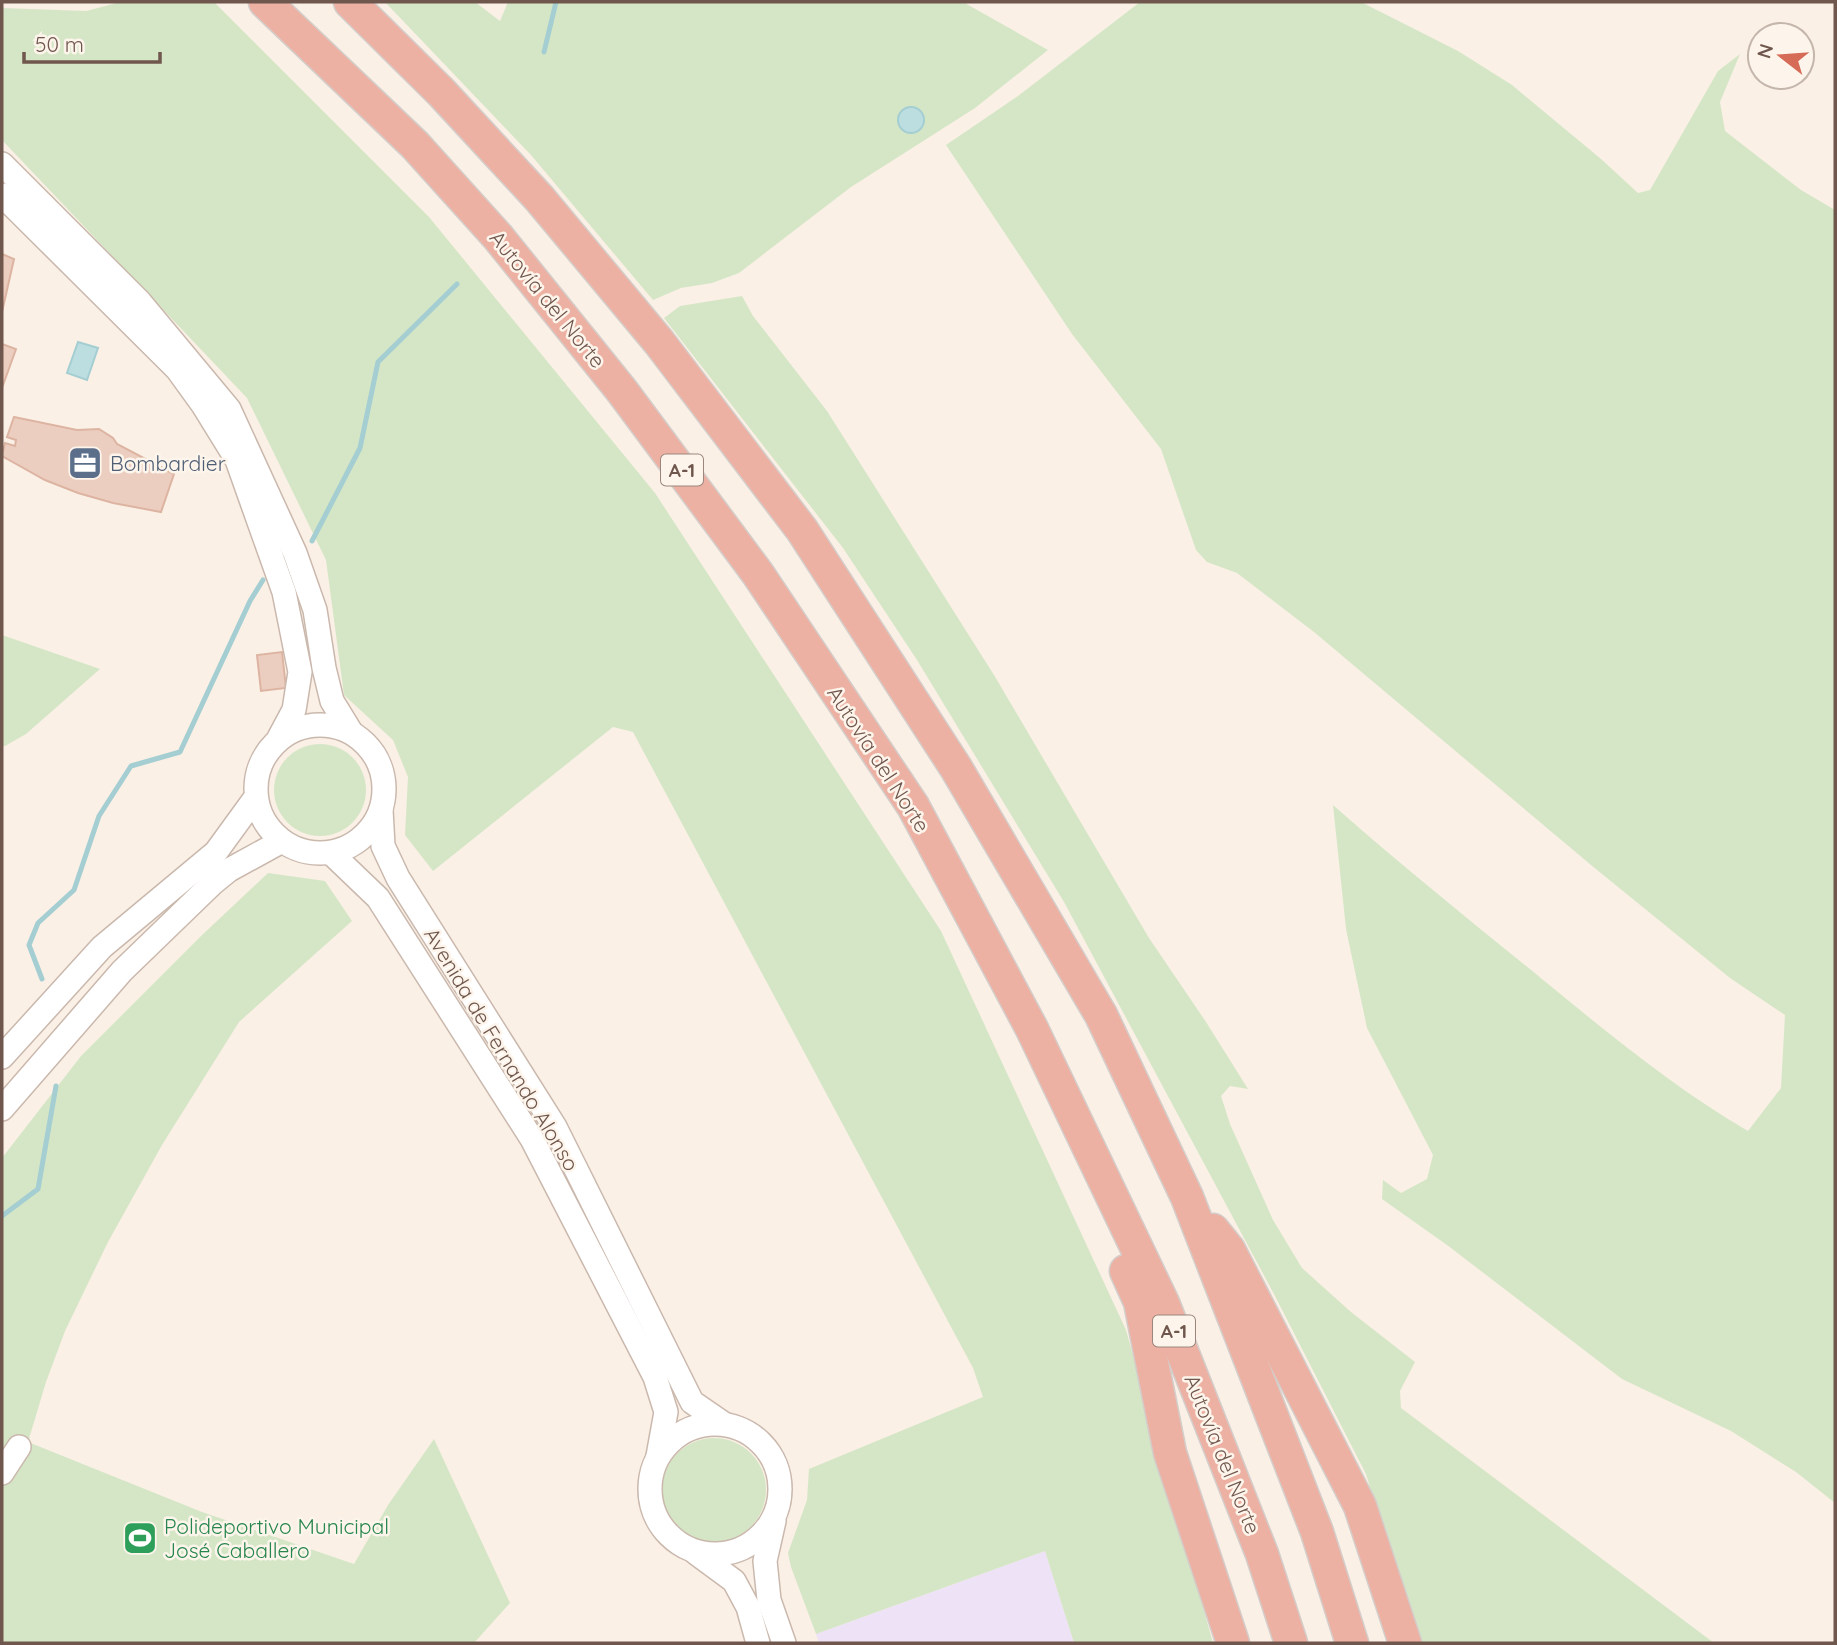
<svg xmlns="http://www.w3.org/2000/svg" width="1837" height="1645" viewBox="0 0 1837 1645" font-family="Quicksand,sans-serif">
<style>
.education{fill:#ede2f6}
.green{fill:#d5e6c6}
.water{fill:#bcdee1;stroke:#a4ced2;stroke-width:2}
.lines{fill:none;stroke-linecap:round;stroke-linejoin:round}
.stream{stroke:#a4ced2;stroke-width:5}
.building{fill:#eccec0;stroke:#ddb4a2;stroke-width:2}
.minor-casing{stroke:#cab8ad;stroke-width:26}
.highway-casing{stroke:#d4cdca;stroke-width:35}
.minor{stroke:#fff;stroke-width:23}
.highway{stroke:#edb1a3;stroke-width:32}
.labels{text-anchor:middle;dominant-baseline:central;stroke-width:5;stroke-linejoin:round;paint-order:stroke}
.shield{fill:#fdf5eb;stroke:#9a867c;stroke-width:2}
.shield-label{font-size:19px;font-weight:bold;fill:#70574d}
.street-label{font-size:21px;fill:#70574d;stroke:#fdf5eb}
.service-label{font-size:21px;fill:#4e5e75;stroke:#fdf5eb;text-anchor:start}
.leisure-label{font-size:21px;fill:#27864d;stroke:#fdf5eb;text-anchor:start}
</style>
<rect width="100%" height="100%" fill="#faf0e6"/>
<polygon class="education" points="1045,1551 1074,1643 819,1643 816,1634"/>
<g class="green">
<polygon points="121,2 214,2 429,217 655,493 941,931 1126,1330 1213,1643 1074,1643 1045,1551 816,1634 791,1567 788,1553 807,1500 809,1469 983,1397 973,1368 633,732 613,727 433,871 405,835 408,777 393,740 344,695 326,560 247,398 2,140 2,8 86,11"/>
<polygon points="385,2 475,2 500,21 508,2 963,2 1048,50 975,108 851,187 739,273 712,283 681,288 653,300 531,155"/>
<path d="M1140,2H1361L1458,51L1512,85L1601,159L1638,193L1650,190L1718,71L1740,54L1720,102L1725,131L1801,190L1835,210V1503L1796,1472L1731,1431L1622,1379L1447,1245L1382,1199L1383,1180L1401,1193L1427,1179L1433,1155L1367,1028L1346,929L1333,805C1401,865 1472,922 1542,979C1608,1033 1674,1088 1748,1131L1781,1088L1785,1015L1730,978L1591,865L1314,632L1237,573L1207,562L1196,550L1161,449L1072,334L946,145L1018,96Z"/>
<polygon points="742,296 753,316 827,411 994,675 1149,938 1206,1022 1248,1089 1230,1086 1221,1096 1230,1124 1273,1220 1302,1268 1351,1312 1415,1362 1400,1391 1401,1408 1714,1643 1417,1643 1366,1474 1275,1296 1064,902 917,660 843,548 664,318 680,306"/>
<polygon points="2,635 100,669 26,734 5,746 2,746"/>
<circle cx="320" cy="790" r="46"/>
<polygon points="268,873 325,881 352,921 239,1022 162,1145 108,1242 65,1331 46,1382 28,1442 202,1512 354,1564 388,1505 434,1439 510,1603 474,1643 2,1643 2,1158 81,1056 200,937"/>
<circle cx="714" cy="1490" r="52"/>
</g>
<g class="water">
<circle cx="911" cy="120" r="13"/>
<polygon points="78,342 98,348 87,380 67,373"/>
</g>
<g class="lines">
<g class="stream">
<polyline points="544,52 556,2"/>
<polyline points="312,541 360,448 378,362 457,284"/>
<polyline points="42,979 29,945 38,923 74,890 99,816 131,766 180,752 250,601 263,580"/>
<polyline points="2,1216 38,1189 56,1086"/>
</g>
</g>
<g class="building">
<polygon points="2,254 14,259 2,312"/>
<polygon points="2,344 16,349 2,388"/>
<polygon points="14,417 77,430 99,429 113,438 117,444 174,474 161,512 113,503 78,493 45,480 2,456 5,443 15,446 16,440 7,437"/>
<polygon points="282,652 286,688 261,691 257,655"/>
</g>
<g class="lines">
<g class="minor-casing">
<g id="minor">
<polyline points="2,164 140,302 229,409 295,553 315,610 324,668 332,701 351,732"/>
<polyline points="2,195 177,369 203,405 237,460 284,592 300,672 294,710 279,738"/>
<circle cx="320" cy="789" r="64"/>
<polyline points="381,810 383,846 398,878 555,1127 692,1402 724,1424"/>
<polyline points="331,853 378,898 532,1139 655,1377 666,1412 658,1456"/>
<polyline points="2,1057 102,947 216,852 256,797"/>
<polyline points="2,1109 122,971 213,883 229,870 282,841"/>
<circle cx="715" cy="1489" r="65"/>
<polyline points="2,1473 19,1447"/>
<polyline points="774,1521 765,1561 769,1600 784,1643"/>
<polyline points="696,1553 734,1581 748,1607 758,1643"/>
</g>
</g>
<g class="highway-casing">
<g id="highway">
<polyline points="265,2 415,145 498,237 622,391 758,574 913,806 1032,1029 1163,1303 1262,1554 1291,1643"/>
<polyline points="350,2 441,92 539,198 659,342 802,530 956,768 1101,1015 1187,1197 1317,1532 1352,1643"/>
<polyline points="1213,1230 1229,1250 1360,1506 1405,1643"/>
<polyline points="1126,1271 1140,1302 1170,1453 1233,1643"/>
</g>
</g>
<use href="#minor" class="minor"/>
<use href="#highway" class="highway"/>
</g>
<defs>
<g id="office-square" transform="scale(1.75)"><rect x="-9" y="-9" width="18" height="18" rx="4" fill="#5c6f8a" stroke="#fdf5eb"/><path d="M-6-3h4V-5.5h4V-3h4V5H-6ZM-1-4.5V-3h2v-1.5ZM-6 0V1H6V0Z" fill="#fff"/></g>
<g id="stadium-square" transform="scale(1.75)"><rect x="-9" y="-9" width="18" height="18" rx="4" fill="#2e9e5b" stroke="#fdf5eb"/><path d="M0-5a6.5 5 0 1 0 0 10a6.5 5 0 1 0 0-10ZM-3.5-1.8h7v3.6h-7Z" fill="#fff"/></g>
</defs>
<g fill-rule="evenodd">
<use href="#office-square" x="85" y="463"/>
<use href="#stadium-square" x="140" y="1538"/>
</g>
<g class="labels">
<g class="shield">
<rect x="661" y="454.5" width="42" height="31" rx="5"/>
<rect x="1153" y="1315.5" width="42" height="31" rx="5"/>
</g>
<g class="shield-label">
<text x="682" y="470">A-1</text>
<text x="1174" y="1331">A-1</text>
</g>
<g class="street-label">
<text transform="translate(548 299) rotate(51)">Autovía del Norte</text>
<text transform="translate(879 759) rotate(57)">Autovía del Norte</text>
<text transform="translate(502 1049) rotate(59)">Avenida de Fernando Alonso</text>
<text transform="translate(1223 1454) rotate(68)">Autovía del Norte</text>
</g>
<g class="service-label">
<text x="110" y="463">Bombardier</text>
</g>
<g class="leisure-label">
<text x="164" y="1526">Polideportivo Municipal<tspan x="164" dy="24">José Caballero</tspan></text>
</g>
</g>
<rect width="1837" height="1645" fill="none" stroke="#70574d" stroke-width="7"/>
<g transform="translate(1781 56) rotate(287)"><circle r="33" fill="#fdf5eb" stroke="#c5b6ac" stroke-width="2"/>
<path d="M0-5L12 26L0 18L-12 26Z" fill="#d66b58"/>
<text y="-10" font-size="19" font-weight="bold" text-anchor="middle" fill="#70574d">N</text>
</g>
<path d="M24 52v10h136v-10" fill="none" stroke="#70574d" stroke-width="3.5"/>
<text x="35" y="52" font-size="21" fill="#70574d" stroke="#fdf5eb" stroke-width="5" paint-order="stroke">50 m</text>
</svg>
